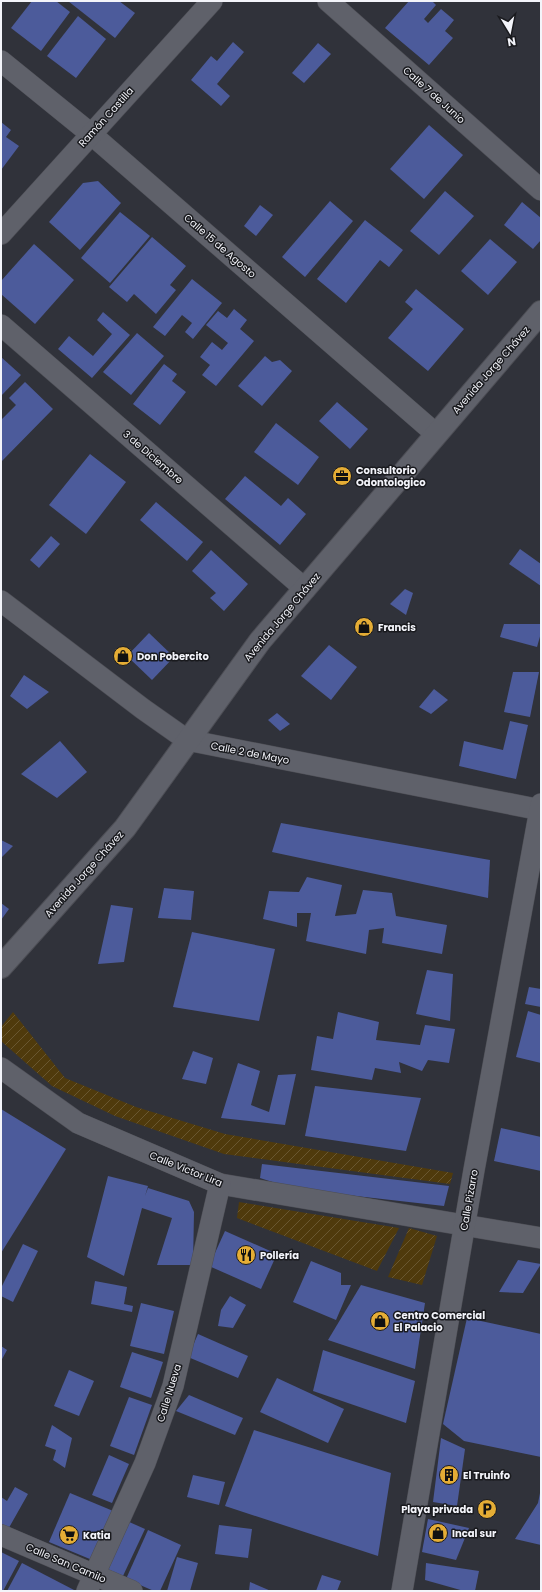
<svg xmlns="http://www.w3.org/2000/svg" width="542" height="1592" viewBox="0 0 542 1592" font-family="Poppins,sans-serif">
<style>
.garden{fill:url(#garden-furrows)}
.building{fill:#4c5b9b}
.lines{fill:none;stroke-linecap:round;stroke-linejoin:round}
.street-casing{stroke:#4d4e55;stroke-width:22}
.secondary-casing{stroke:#4d4e55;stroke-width:24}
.street{stroke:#5f616a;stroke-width:21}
.secondary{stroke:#5f616a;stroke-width:22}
.labels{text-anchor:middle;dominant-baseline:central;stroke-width:3;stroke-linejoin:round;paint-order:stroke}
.street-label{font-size:10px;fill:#f3f4fa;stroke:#191a1e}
.poi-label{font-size:10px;font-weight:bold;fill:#f3f4fa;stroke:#191a1e;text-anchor:start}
</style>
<defs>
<pattern id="garden-furrows" width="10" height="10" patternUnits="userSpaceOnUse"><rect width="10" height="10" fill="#4f3a0c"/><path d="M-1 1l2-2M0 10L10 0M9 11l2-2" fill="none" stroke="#695730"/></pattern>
</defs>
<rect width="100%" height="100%" fill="#30323a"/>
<g class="garden">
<polygon points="13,1012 65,1078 136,1107 225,1134 453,1173 450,1184 224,1154 115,1116 52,1086 1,1041 1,1027"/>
<polygon points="239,1202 399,1228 377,1271 237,1218"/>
<polygon points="409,1228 437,1236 422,1285 388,1277"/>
</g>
<g class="building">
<polygon points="32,1 56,1 70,12 41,51 11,28"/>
<polygon points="68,1 119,1 135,13 115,38"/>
<polygon points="409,1 432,1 436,5 424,19 428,23 441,9 454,20 445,31 453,38 429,65 385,28"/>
<polygon points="78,16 106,39 76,78 47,56"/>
<polygon points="233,42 244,52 217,84 230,96 221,106 191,80 211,56 217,61"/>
<polygon points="318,43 331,54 304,83 292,73"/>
<polygon points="1,122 11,130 6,137 19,146 1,170"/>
<polygon points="429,125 463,155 424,199 390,169"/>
<polygon points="98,181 121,203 80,250 49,222 83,183"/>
<polygon points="445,191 474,216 439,255 410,231"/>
<polygon points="330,201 353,221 305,277 282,257"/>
<polygon points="522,202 541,218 541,240 533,249 504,225"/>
<polygon points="260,205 273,215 256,236 244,226"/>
<polygon points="120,212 150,236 110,283 81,258"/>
<polygon points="365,220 403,250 389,267 380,260 346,303 317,279"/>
<polygon points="152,237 186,266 170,285 176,290 156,314 134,294 127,302 109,287"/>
<polygon points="490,239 517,262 488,295 461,271"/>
<polygon points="34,244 74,280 35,324 1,294 1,281"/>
<polygon points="192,279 222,303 193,339 185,332 192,323 182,315 165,336 153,327"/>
<polygon points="416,289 464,329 428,371 388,338 413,309 405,302"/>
<polygon points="234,309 247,320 240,329 254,341 216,386 202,375 210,365 200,357 212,342 222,350 228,343 206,325 218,311 227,318"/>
<polygon points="103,312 130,335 92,378 58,349 69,336 93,356 112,334 97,320"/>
<polygon points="137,333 164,356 131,395 103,372"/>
<polygon points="265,356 272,362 280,360 292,371 262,406 238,386"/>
<polygon points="1,357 21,375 1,396"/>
<polygon points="164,364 177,374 172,381 186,392 160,425 133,404"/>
<polygon points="25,382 53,409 1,462 1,420 16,405 9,398"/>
<polygon points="337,402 368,429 350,449 319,421"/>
<polygon points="276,423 319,457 298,485 254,452"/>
<polygon points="90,454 126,482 86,534 49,505"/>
<polygon points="245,476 281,506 288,498 306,514 280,545 225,499"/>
<polygon points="156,502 203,542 187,561 140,520"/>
<polygon points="51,536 60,544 39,568 30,560"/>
<polygon points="520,549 541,564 541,586 509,564"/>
<polygon points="211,550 248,584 224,611 210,598 216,593 192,571"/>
<polygon points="405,589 413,593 406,615 390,604"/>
<polygon points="504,624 541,624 541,633 537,647 500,637"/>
<polygon points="149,633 174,657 152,680 127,656"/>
<polygon points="329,645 357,667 331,700 301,676"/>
<polygon points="513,672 539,672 530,717 504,712"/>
<polygon points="24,675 49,692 27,709 10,696"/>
<polygon points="434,689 448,700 431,714 419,707"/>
<polygon points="277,713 290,724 280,731 268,720"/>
<polygon points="510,721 528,725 516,779 459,766 464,741 503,750"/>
<polygon points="60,741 87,772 57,798 21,774"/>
<polygon points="281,823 490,860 488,898 272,852"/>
<polygon points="1,840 13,846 1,858"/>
<polygon points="307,877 342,885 335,916 356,914 363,890 392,893 396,916 447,925 442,954 382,943 384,928 369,930 366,954 306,941 311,913 297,913 297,927 263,919 269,891 299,892"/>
<polygon points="164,888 194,891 191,920 158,918"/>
<polygon points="1,903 9,909 1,920"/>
<polygon points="111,905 133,908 124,962 98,964"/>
<polygon points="192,932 275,949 259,1021 173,1007"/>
<polygon points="427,970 453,974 450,1021 416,1014"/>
<polygon points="529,987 541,989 541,1007 525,1004"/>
<polygon points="528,1011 541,1015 541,1063 516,1057"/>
<polygon points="338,1012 379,1022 376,1040 420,1045 425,1025 455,1029 449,1063 428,1060 422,1071 399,1062 401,1073 375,1068 372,1080 311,1070 317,1036 333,1039"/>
<polygon points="193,1051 213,1058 206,1084 182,1079"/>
<polygon points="238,1063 260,1071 251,1105 269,1112 278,1075 296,1074 285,1125 221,1118"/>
<polygon points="315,1086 421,1098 406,1151 305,1136"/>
<polygon points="1,1109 66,1149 1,1253"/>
<polygon points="501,1128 541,1137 541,1171 494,1161"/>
<polygon points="262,1164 449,1186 444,1206 294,1189 260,1178"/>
<polygon points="108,1176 148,1186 145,1196 148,1188 189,1201 194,1212 193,1265 157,1265 172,1218 142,1208 124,1276 87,1257"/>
<polygon points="225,1231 277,1254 261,1289 209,1266"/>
<polygon points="23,1244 38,1251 13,1302 1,1296 1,1288"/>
<polygon points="518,1260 541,1264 523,1293 499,1292"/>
<polygon points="311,1261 341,1273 341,1285 351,1285 336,1320 293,1302"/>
<polygon points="95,1281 127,1287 124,1304 133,1306 132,1312 91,1304"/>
<polygon points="361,1285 425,1303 415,1369 328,1340"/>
<polygon points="230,1296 246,1305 233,1328 218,1326 221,1310"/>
<polygon points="141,1303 174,1311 164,1354 130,1346"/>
<polygon points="467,1318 541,1334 541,1457 464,1441 443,1424"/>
<polygon points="198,1334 248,1356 238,1378 188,1357"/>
<polygon points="1,1346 7,1350 1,1361"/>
<polygon points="323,1350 415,1381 406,1423 313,1391"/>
<polygon points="132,1352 163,1362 151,1398 120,1387"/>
<polygon points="69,1370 94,1381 79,1416 54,1406"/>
<polygon points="277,1378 344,1409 328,1443 260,1412"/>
<polygon points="189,1395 243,1418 235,1435 176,1411"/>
<polygon points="129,1397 152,1405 134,1455 110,1446"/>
<polygon points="52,1425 72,1438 65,1468 53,1460 56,1450 45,1446"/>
<polygon points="254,1430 391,1473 378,1556 225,1506"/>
<polygon points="441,1438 465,1449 457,1506 433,1502"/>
<polygon points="109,1455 129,1464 112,1503 92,1495"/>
<polygon points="193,1475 225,1482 219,1505 187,1497"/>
<polygon points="15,1487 28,1494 6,1533 1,1531 1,1497 7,1501"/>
<polygon points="70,1493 118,1513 97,1562 49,1542"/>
<polygon points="540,1493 541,1545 515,1539 538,1503"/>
<polygon points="428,1519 469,1528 456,1560 422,1552"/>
<polygon points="127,1521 145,1529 122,1578 105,1570"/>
<polygon points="219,1525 252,1529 248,1558 215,1554"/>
<polygon points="148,1530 181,1545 160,1591 154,1591 126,1579"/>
<polygon points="1,1552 19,1561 3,1591 1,1591"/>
<polygon points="177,1557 198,1563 190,1591 167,1591"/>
<polygon points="22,1563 76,1591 7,1591"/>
<polygon points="426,1563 479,1571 475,1591 464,1591 425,1580"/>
<polygon points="322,1575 341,1581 337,1591 316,1591"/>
<polygon points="250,1582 271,1591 249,1591"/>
</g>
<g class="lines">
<g class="street-casing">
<g id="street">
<polyline points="328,1 541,190"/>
<polyline points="1,61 91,134 436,434"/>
<polyline points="1,234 212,1"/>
<polyline points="1,325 305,589"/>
<polyline points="1,601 143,709 187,740 541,810"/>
<polyline points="1,1068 78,1123 220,1184 541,1238"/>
<polyline points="1,1535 132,1591"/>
<polyline points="87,1591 145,1463 173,1386 220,1184"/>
<polyline points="402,1591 474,1170 541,804"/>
</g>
</g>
<g class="secondary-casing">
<polyline id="secondary" points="1,967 125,828 260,641 541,312"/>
</g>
<use href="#street" class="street"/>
<use href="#secondary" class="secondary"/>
</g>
<defs>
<g id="office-disc" transform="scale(1)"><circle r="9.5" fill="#e5ad35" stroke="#191a1e"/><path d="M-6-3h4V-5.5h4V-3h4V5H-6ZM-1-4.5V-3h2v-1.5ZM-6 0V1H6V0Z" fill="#111"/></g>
<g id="shop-disc" transform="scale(1)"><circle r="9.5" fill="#e5ad35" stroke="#191a1e"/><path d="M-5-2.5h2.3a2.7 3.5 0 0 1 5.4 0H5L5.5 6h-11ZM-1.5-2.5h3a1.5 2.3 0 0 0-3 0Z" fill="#111"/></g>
<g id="restaurant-disc" transform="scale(1)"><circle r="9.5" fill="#e5ad35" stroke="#191a1e"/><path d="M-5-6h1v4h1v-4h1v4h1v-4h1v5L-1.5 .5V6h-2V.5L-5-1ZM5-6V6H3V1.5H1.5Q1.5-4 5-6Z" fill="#111"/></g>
<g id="building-disc" transform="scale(1)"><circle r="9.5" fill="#e5ad35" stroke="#191a1e"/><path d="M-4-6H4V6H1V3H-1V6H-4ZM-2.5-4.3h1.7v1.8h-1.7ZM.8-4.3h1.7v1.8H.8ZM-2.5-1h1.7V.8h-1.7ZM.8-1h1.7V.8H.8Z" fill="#111"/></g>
<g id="parking-disc" transform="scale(1)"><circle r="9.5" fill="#e5ad35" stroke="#191a1e"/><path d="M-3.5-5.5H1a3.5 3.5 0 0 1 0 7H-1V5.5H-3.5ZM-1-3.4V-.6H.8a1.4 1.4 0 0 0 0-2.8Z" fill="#111"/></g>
<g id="supermarket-disc" transform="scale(1)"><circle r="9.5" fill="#e5ad35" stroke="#191a1e"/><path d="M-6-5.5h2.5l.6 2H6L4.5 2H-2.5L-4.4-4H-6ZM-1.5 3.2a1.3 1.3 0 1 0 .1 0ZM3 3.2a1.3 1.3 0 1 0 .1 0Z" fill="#111"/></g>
</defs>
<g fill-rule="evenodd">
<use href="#office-disc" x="342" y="476"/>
<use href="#shop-disc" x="364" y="627"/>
<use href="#shop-disc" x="123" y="656"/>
<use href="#restaurant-disc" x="246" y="1255"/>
<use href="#shop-disc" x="380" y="1321"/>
<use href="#building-disc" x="449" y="1475"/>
<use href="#parking-disc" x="487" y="1509"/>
<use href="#shop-disc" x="438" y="1533"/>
<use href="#supermarket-disc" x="69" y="1535"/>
</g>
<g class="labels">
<g class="street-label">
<text transform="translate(434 95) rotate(42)">Calle 7 de Junio</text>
<text transform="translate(106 117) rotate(-48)">Ramón Castilla</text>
<text transform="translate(220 246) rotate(41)">Calle 15 de Agosto</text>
<text transform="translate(491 370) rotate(-49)">Avenida Jorge Chávez</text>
<text transform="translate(153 457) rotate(41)">3 de Diciembre</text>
<text transform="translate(282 617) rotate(-50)">Avenida Jorge Chávez</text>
<text transform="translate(250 753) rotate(11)">Calle 2 de Mayo</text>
<text transform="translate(84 874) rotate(-48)">Avenida Jorge Chávez</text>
<text transform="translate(186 1169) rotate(22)">Calle Víctor Lira</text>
<text transform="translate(469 1200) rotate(-80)">Calle Pizarro</text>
<text transform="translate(169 1393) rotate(-73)">Calle Nueva</text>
<text transform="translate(66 1563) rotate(23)">Calle San Camilo</text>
</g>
<g class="poi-label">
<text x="356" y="470">Consultorio<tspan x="356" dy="12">Odontologico</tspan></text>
<text x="378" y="627">Francis</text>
<text x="137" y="656">Don Pobercito</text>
<text x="260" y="1255">Pollería</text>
<text x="394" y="1315">Centro Comercial<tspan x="394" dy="12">El Palacio</tspan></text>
<text x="463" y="1475">El Truinfo</text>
<text x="473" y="1509" text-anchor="end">Playa privada</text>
<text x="452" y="1533">Incal sur</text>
<text x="83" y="1535">Katia</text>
</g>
</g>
<rect width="542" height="1592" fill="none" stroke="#f3f4fa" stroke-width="4"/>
<g transform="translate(510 32) rotate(170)" stroke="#191a1e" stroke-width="3" paint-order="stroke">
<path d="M0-3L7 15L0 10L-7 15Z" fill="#f3f4fa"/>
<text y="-6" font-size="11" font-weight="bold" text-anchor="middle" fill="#f3f4fa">N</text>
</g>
</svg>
